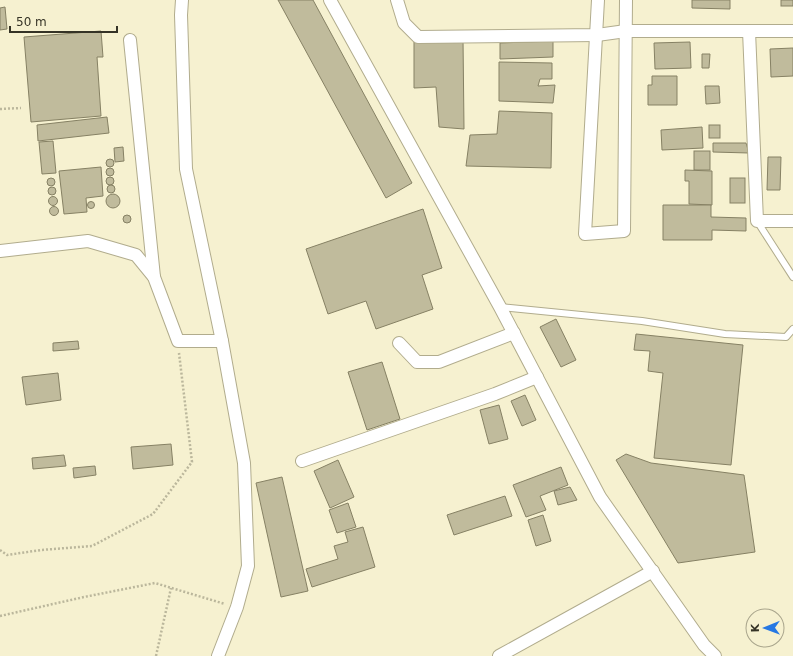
<svg xmlns="http://www.w3.org/2000/svg" width="793" height="656" viewBox="0 0 793 656" font-family="'DejaVu Sans',sans-serif">
<style>
.building{fill:#c0bb9c;stroke:#868164}
.lines{fill:none;stroke-linecap:round;stroke-linejoin:round}
.lane-casing{stroke:#b1ac8d;stroke-width:8}
.street-casing{stroke:#b1ac8d;stroke-width:14}
.path{stroke:#bbb79c;stroke-width:2.5;stroke-dasharray:2 2;stroke-linecap:butt}
.lane{stroke:#fff;stroke-width:6}
.street{stroke:#fff;stroke-width:12}
</style>
<rect width="100%" height="100%" fill="#f6f1d0"/>
<g class="building">
<polygon points="278,0 313,0 412,183 386,198"/>
<polygon points="692,0 730,0 730,9 692,8"/>
<rect x="781" y="0" width="12" height="6"/>
<polygon points="5,7 7,29 0,30 0,8"/>
<polygon points="101,31 103,57 97,57 101,116 31,122 24,37"/>
<polygon points="463,39 464,129 439,127 436,87 414,88 414,41"/>
<polygon points="553,41 553,57 500,59 500,43"/>
<polygon points="690,42 691,68 655,69 654,43"/>
<polygon points="793,48 793,76 771,77 770,49"/>
<polygon points="702,54 710,54 709,68 702,68"/>
<polygon points="499,62 552,63 552,79 540,79 538,86 555,85 553,103 499,101"/>
<polygon points="652,76 677,76 677,105 648,105 648,85 652,85"/>
<polygon points="705,86 719,86 720,103 706,104"/>
<polygon points="499,111 552,113 551,168 466,166 470,135 497,134"/>
<polygon points="107,117 109,133 38,141 37,125"/>
<rect x="709" y="125" width="11" height="13"/>
<polygon points="702,127 703,148 662,150 661,130"/>
<polygon points="53,141 56,173 42,174 39,142"/>
<polygon points="713,143 746,143 749,153 713,152"/>
<polygon points="123,147 124,161 115,162 114,148"/>
<rect x="694" y="151" width="16" height="19"/>
<polygon points="768,157 781,157 780,190 767,190"/>
<circle cx="110" cy="163" r="4"/>
<polygon points="101,167 103,196 86,198 87,212 64,214 59,171"/>
<circle cx="110" cy="172" r="4"/>
<polygon points="685,170 712,171 712,205 689,204 689,181 685,181"/>
<circle cx="110" cy="181" r="4"/>
<circle cx="51" cy="182" r="4"/>
<rect x="730" y="178" width="15" height="25"/>
<circle cx="111" cy="189" r="4"/>
<circle cx="52" cy="191" r="4"/>
<circle cx="113" cy="201" r="7"/>
<circle cx="53" cy="201" r="4.5"/>
<circle cx="91" cy="205" r="3.5"/>
<polygon points="663,205 711,205 711,217 746,218 746,231 712,230 712,240 663,240"/>
<circle cx="54" cy="211" r="4.5"/>
<polygon points="423,209 442,268 422,275 433,309 376,329 366,301 328,314 306,249"/>
<circle cx="127" cy="219" r="4"/>
<polygon points="556,319 576,360 561,367 540,327"/>
<polygon points="636,334 743,345 731,465 654,458 663,373 648,371 650,351 634,350"/>
<polygon points="78,341 79,349 53,351 53,343"/>
<polygon points="382,362 400,419 367,430 348,372"/>
<polygon points="58,373 61,400 26,405 22,377"/>
<polygon points="525,395 536,420 522,426 511,401"/>
<polygon points="499,405 508,439 489,444 480,410"/>
<polygon points="171,444 173,465 133,469 131,447"/>
<polygon points="626,454 651,463 744,475 755,552 678,563 616,460"/>
<polygon points="64,455 66,466 33,469 32,458"/>
<polygon points="338,460 354,497 330,508 314,471"/>
<polygon points="95,466 96,475 74,478 73,468"/>
<polygon points="561,467 568,485 540,496 546,510 526,517 513,485"/>
<polygon points="282,477 308,591 281,597 256,483"/>
<polygon points="570,487 577,500 558,505 554,491"/>
<polygon points="505,496 512,516 454,535 447,515"/>
<polygon points="348,503 356,527 337,533 329,510"/>
<polygon points="543,515 551,541 536,546 528,520"/>
<polygon points="363,527 375,567 312,587 306,569 338,559 334,546 348,542 345,532"/>
</g>
<g class="lines">
<g class="lane-casing">
<g id="lane">
<polyline points="757,221 793,277"/>
<polyline points="500,307 642,321 725,334 786,337 793,329"/>
</g>
</g>
<g class="street-casing">
<g id="street">
<polyline points="182,0 181,15 186,169 222,341 244,463 248,566 237,607 218,656"/>
<polyline points="330,0 500,307 600,497 704,645 715,656"/>
<polyline points="397,0 404,23 418,37 597,35 626,31 793,31"/>
<polyline points="598,0 585,234 624,231 626,0"/>
<polyline points="749,31 757,221 793,221"/>
<polyline points="130,40 154,277"/>
<polyline points="0,251 88,241 136,255 154,277 178,341 222,341"/>
<polyline points="399,343 417,362 439,362 514,333"/>
<polyline points="302,461 495,394 537,377"/>
<polyline points="499,656 653,571"/>
</g>
</g>
<g class="path">
<polyline points="0,109 21,108"/>
<polyline points="0,550 7,555 41,550 92,546 153,514 192,462 179,353"/>
<polyline points="0,616 84,597 155,583 225,604"/>
<polyline points="156,656 171,588"/>
</g>
<use href="#lane" class="lane"/>
<use href="#street" class="street"/>
</g>
<g transform="translate(765 628) rotate(269)"><circle r="19" fill="#f6f1d0" stroke="#a9a58c"/>
<path d="M0-3L7 15L0 10L-7 15Z" fill="#2678e3"/>
<text y="-6" font-size="11" font-weight="bold" text-anchor="middle" fill="#353326">K</text>
</g>
<path d="M10 26v6h107v-6" fill="none" stroke="#353326" stroke-width="2"/>
<text x="16" y="26" font-size="12" fill="#353326" stroke="#f6f1d0" stroke-width="3" paint-order="stroke">50 m</text>
</svg>
